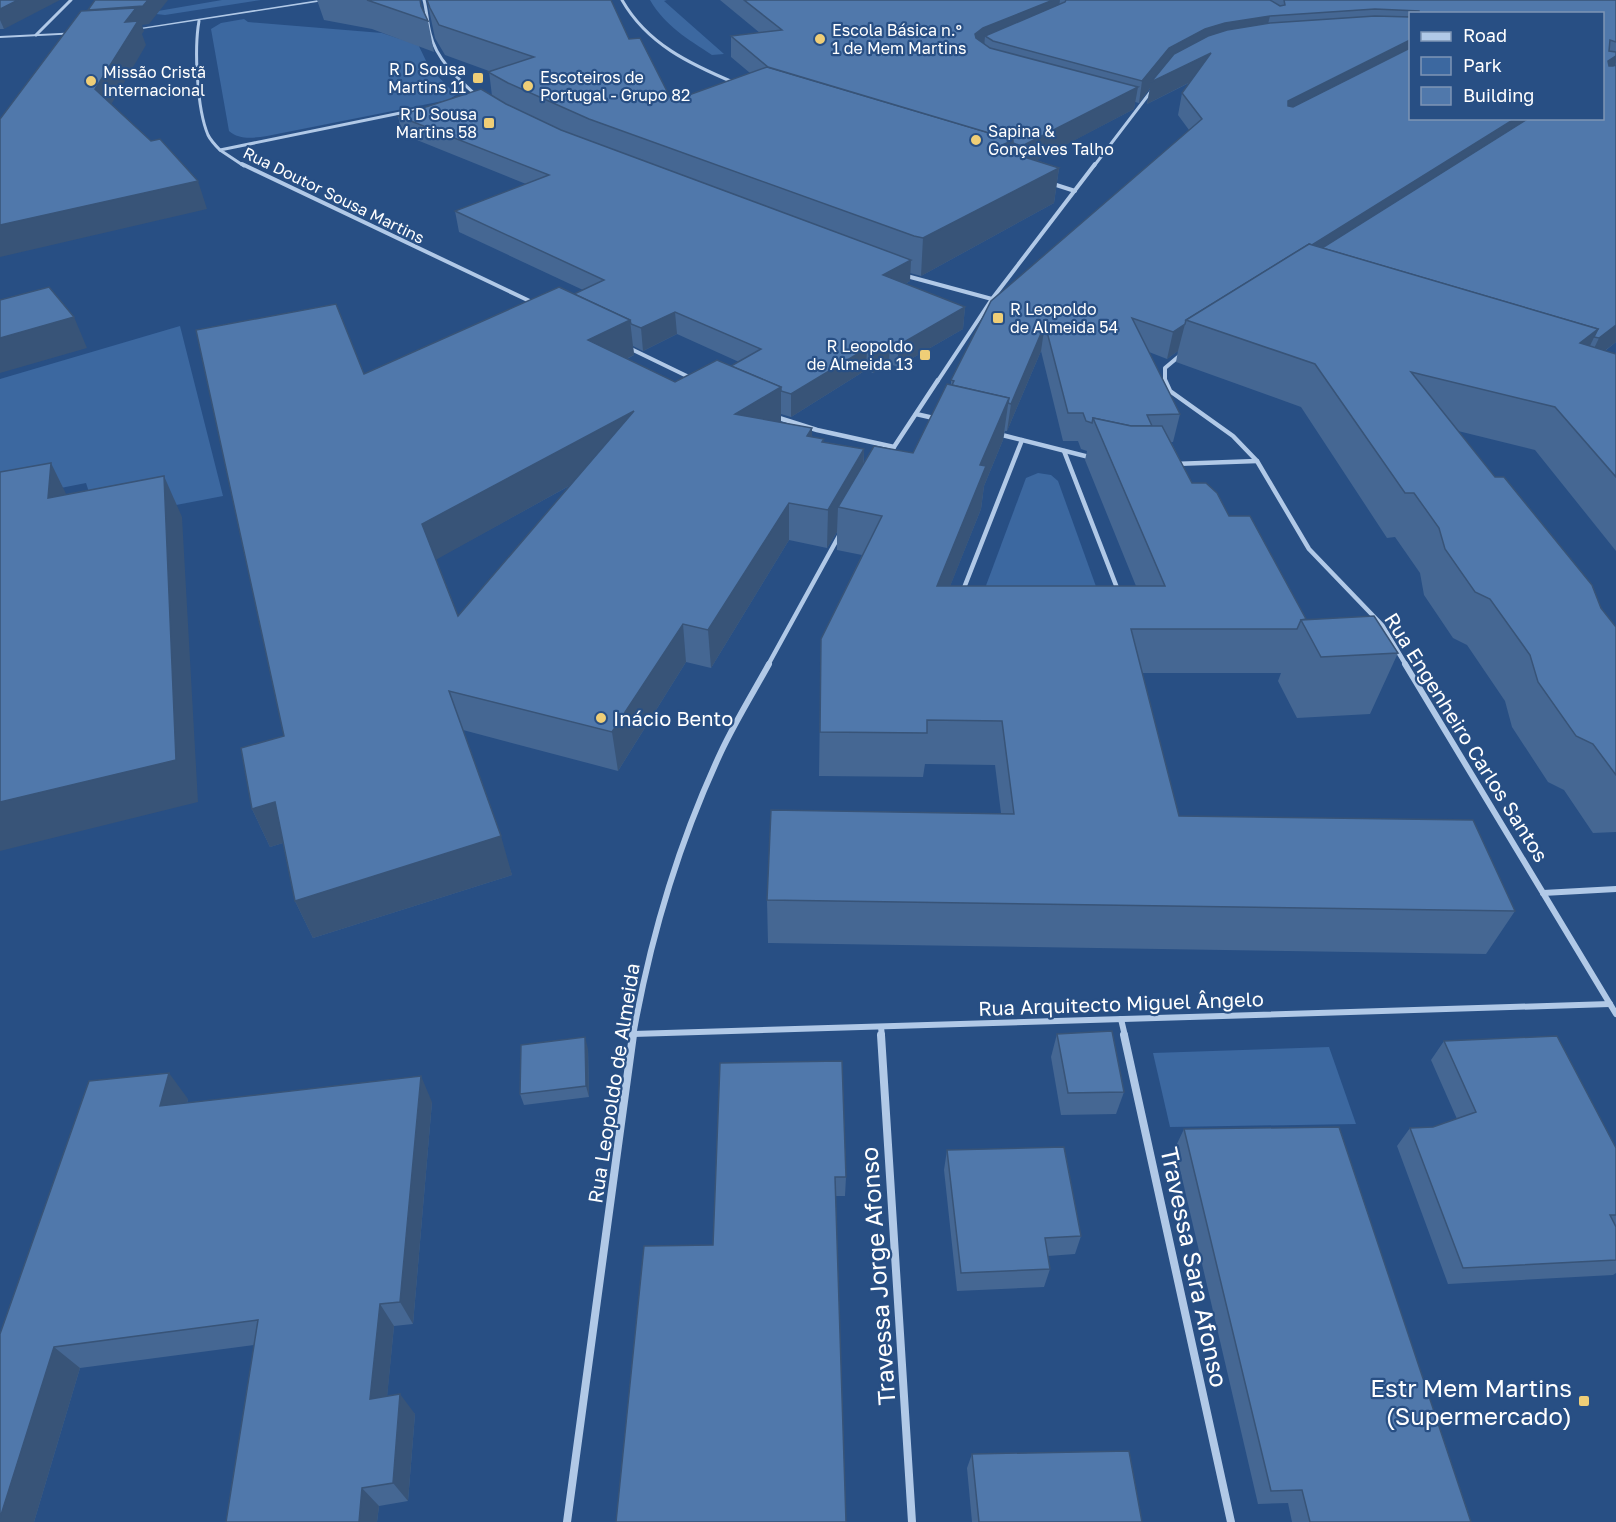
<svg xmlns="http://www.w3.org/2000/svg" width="1616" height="1522" viewBox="0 0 1616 1522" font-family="'Golos Text',sans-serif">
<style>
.green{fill:#3c68a0}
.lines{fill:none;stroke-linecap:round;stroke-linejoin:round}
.minor-far4{stroke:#b1c9e7;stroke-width:3}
.minor-far3{stroke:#b1c9e7;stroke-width:4}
.minor-far2{stroke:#b1c9e7;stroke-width:4.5}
.minor-far1{stroke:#b1c9e7;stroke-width:6}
.minor{stroke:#b1c9e7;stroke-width:8}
.tertiary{fill:#b1c9e7;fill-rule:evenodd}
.wall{fill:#456793;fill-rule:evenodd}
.shaded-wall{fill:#385478}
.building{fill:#5078ab;stroke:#385478;stroke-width:1.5;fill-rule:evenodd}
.poi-dot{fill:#efce77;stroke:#284f84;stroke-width:2}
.labels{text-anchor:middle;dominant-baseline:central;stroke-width:4.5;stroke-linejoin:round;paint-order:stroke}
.far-poi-label{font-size:16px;fill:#fff;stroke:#284f84;text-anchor:start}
.far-street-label{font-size:16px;fill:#fff;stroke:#284f84}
.poi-label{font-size:20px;fill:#fff;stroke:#284f84;text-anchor:start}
.street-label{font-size:20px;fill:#fff;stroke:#284f84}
.near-street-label{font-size:24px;fill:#fff;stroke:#284f84}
.near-poi-label{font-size:24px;fill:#fff;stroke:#284f84;text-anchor:end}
</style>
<rect width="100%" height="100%" fill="#284f84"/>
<g class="green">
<polygon points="222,0 261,0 165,15 156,14 158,11"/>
<path d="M650,0H667L664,1L724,54L712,55C688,39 665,26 650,0Z"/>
<path d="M244,19L248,22L382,33L400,39L415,38L429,67L456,95L448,100L267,136C254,138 239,140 229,131L211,29L221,23Z"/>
<polygon points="180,326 223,496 98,520 86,483 0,500 0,379"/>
<polygon points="1038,473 1051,475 1058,481 1098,592 984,591 1026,478"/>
<polygon points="1329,1047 1356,1124 1170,1127 1153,1053"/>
</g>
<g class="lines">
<g class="minor-far4">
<path d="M424,0C427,11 427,22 430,33C436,59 457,78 477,96"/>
<path d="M622,0C647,44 690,64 735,83"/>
<path d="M199,21C194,49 197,109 208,135C211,141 216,146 220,150"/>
<polyline points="36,35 71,0"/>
<polyline points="244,166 220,150 420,109"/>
<polyline points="1094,166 1152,90"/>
</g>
<g class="minor-far3">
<polyline points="242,164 536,304"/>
<polyline points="1050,183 1075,191"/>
<polyline points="903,275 992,299"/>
<polyline points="627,347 693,379"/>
<polyline points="937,382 992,299 1095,164"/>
<polyline points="1165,382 1165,368 1184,352"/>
</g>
<g class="minor-far2">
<polyline points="1165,380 1170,391 1233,436 1257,461 1309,549 1382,625 1406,665"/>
<polyline points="916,414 938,419"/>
<polyline points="776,417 817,430 894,447"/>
<polyline points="998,434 1093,458"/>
<polyline points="1064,451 1119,593"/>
<polyline points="888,456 938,380"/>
<polyline points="1174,464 1257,461"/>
<polyline points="962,593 1022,440"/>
<polyline points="768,665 840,534"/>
</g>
<g class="minor-far1">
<polyline points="1405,664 1616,1014"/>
<polyline points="1543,893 1616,889"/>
<polyline points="1121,1019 1125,1036"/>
<polyline points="881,1027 882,1036"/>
<polyline points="633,1034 1610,1004"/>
<path d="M633,1036C650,939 679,842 721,752C735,722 753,693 769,664"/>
</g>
<g class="minor">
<polyline points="881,1035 912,1522"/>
<polyline points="1124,1035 1231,1522"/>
<polyline points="567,1522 633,1035"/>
</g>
<g class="tertiary">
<polygon points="319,0 330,0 129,31 127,30"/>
<polygon points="80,32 78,34 0,38 0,36"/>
</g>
</g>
<g class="wall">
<polygon points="0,0 4,29 0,29"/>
<polygon points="317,0 420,0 422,8 428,21 434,52 372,29 324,20"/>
<path d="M427,0L629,39L672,101L750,73L731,57V36L760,33L720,0H1616V342L1605,351L1616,354V551L1535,450L1458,431L1616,627V832L1593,833L1564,790L1548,782L1512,727L1505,701L1467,645L1453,638L1424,595L1420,573L1395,537L1387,538L1301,407L1176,362L1178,351L1167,359L1149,352L1180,414L1173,442H1171L1192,483L1229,516L1306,619L1398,653L1370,714L1297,718L1278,681L1281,673H1142L1179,816L1515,911L1486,954L768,943L767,900L1001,813L995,765L925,764L923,777L819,776L821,639L862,555L837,550V532L827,548L789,540L711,668L686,662L618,771L463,730L512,875L313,938L295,901L283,843L270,847L252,809L284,736L364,374L583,290L459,232L455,211L526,184L402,134L398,116L492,96L489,71L445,55L435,38ZM1410,14H1602V118H1410ZM1189,83L1182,93L1178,115L1189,130L951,380V385L913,453L864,463V449L824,442L781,423V414L791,417L866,370L873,373L889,363L897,367L963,329L965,307L905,284L910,281V273L921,276L1054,203L1059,168L1036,160L1134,109L1135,102L1139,103L1150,88L1147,104ZM677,334L739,362L731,366L675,382L627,359L634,355L633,346L643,351ZM1041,351L1063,441H1078L1081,449L1087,451L1085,460L1136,586H950L981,509L984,486L1003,440L1005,431H1007ZM571,485L458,616L436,559Z"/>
<polygon points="1057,1034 1124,1092 1116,1114 1061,1115 1051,1057"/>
<polygon points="1444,1041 1616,1148 1616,1273 1613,1275 1448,1284 1397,1146 1410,1128 1433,1127 1457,1119 1431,1060"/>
<polygon points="588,1049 589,1097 524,1105 520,1094"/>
<polygon points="842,1061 846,1177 845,1196 836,1196 713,1245"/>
<polygon points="188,1099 187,1103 432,1102 413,1324 394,1326 387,1396 415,1414 408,1501 379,1506 377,1522 254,1345 80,1368 34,1522 0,1522 0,1334"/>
<polygon points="1184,1129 1471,1522 1292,1522 1288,1503 1258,1504 1175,1148"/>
<polygon points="947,1150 1081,1236 1075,1254 1048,1256 1050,1269 1044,1287 957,1291 944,1170"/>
<polygon points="972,1454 1142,1522 972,1522 967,1468"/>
</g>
<g class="shaded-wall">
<polygon points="18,0 60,0 4,29 0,20 0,9"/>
<polygon points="148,0 168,0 149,24 142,25 144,31 142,34 146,45 105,115 95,89 95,28 88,10"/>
<polygon points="1053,0 1060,0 1058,15 985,36 984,48 974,55 975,34 983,28"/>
<polygon points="1270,16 1265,36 1211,53 1206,74 1147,104 1150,88 1139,103 1142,81 1169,48 1205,29 1225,23"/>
<polygon points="1410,40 1410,52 1282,124 1288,101"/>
<polygon points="1616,56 1616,63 1611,75 1608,61"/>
<polygon points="1138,87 1134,109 1020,169 1022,146"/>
<polygon points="1516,118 1543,118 1327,257 1189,322"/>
<polygon points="1013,140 1009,175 996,148"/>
<polygon points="1059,168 1054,203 921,276 923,238"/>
<polygon points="198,181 207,209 0,257 0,225"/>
<polygon points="911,260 910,281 882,297 883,275"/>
<polygon points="965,307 963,329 897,367 899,345"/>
<polygon points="675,312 677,334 643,351 641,328"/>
<polygon points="74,317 87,348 0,373 0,338"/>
<polygon points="630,320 634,355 593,375 588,340"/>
<polygon points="1045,324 1041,351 1007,431 1011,404"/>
<polygon points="1185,324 1178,351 1167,359 1173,332"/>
<polygon points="1616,325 1616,342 1586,365 1599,338"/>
<polygon points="1598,329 1578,371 1580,343"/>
<polygon points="890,341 889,363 873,373 874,350"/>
<polygon points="867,348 866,370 791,417 791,394"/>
<polygon points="781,387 781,423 735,414"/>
<polygon points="1009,398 1003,440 984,486 981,509 933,629 937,586 980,465"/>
<polygon points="634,411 639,447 432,562 422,524"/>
<polygon points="812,428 812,465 807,436"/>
<polygon points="864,449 863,487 838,507 837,532 827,548 828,510"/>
<polygon points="51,463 71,504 48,498"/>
<polygon points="164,476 182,517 198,802 0,851 0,802"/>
<polygon points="789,503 789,540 711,668 708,630"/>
<polygon points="683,624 686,662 618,771 612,732"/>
<polygon points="275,802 293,840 270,847 252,809"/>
<polygon points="501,836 512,875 313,938 295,901"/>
<polygon points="585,1037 588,1049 589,1097 586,1086"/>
<polygon points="169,1073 188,1099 180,1132 160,1106"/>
<polygon points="421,1076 432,1102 413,1324 400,1302"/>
<polygon points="380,1304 394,1326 385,1419 370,1399"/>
<polygon points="54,1347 80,1368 34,1522 0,1522 0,1518"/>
<polygon points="400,1394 415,1414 408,1501 393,1483"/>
<polygon points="362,1488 379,1506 377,1522 359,1522"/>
</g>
<g class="building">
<polygon points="0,0 18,0 0,9"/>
<polygon points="95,0 148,0 143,6 88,10"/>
<polygon points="367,0 420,0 421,6 428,21"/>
<polygon points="427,0 611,0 629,39 640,38 672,101 767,67 1013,140 996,148 1059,168 923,238 914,236 589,119 508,83 488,72 534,57 439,25 430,8"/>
<polygon points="744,0 1053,0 983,28 975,34 976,38 990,48 1138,87 1022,146 1013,143 1013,140 768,67 731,36 782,30"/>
<polygon points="1066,0 1270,0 1280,6 1285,5 1284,0 1616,0 1616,42 1610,40 1609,51 1616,52 1616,56 1608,61 1609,66 1613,66 1616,65 1616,325 1599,338 1594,337 1598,329 1322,248 1529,118 1602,118 1602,14 1419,14 1419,11 1375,9 1270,16 1225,23 1205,29 1169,48 1142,81 993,41 985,36 1065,2"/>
<polygon points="136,8 125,22 138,21 95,89 151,141 160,139 198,181 0,225 0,119 81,11"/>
<polygon points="1375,16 1410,17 1410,40 1288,101 1288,106 1293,107 1410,48 1410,118 1516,118 1312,245 1309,244 1186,320 1185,324 1173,332 1132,318 1180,414 1147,415 1152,426 1131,426 1093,418 1092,423 1086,421 1083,413 1068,413 1045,324 1011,404 1008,403 1009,398 952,385 954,381 951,380 991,301 1202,119 1182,93 1211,53 1151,82 1174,54 1208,36 1227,30 1270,23"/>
<polygon points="481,89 506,104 561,130 911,260 883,275 965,307 899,345 890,341 874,350 867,348 791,394 781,391 781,387 731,366 761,349 675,312 641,328 631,324 630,320 574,294 604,280 455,211 549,175 398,116"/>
<polygon points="1309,244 1598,329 1580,343 1616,354 1616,477 1555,407 1411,372 1495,477 1504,477 1592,585 1601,608 1616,627 1616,775 1593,744 1576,736 1538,682 1530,655 1490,599 1475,592 1445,549 1439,528 1414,493 1405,493 1315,364 1186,320"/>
<polygon points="49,287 74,317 0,338 0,300"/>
<path d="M559,287L630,320L588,340L675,382L717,360L781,387L735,414L812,428L807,436L824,439L822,442L864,449L828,510L789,503L708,630L683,624L612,732L449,691L501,836L295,901L275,802L252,809L241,748L284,736L196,330L336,304L364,374ZM634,411L458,616L422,524Z"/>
<polygon points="947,384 1009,398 980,465 986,466 937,586 1165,586 1093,418 1131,426 1162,426 1192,483 1206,483 1217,493 1229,516 1250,516 1306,619 1301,620 1297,629 1131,629 1179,816 1473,820 1515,911 767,900 771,810 1014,814 1002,721 927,720 927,733 820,732 821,639 882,516 838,507 874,446 913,453"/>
<polygon points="51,463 48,498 164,476 176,760 0,802 0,472"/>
<polygon points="1374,616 1398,653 1321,657 1301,620"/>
<polygon points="1112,1031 1124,1092 1068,1093 1057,1034"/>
<polygon points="1557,1036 1616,1148 1616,1215 1610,1215 1616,1227 1616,1260 1463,1268 1410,1128 1433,1127 1476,1112 1444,1041"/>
<polygon points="585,1037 586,1086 520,1094 521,1045"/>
<polygon points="842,1061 846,1177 835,1177 846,1522 616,1522 644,1246 713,1245 720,1063"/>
<polygon points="169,1073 160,1106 421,1076 400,1302 380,1304 370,1399 400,1394 393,1483 362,1488 359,1522 226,1522 258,1320 54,1347 0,1518 0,1334 89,1081"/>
<polygon points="1339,1127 1471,1522 1310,1522 1302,1490 1271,1491 1184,1129"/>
<polygon points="1064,1147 1081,1236 1045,1238 1050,1269 961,1273 947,1150"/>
<polygon points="1129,1451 1142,1522 979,1522 972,1454"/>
</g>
<g class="poi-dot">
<circle cx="820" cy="39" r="6"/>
<rect x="472" y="72" width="12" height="12" rx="3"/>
<circle cx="91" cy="81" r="6"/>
<circle cx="528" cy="86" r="6"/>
<rect x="483" y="117" width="12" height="12" rx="3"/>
<circle cx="976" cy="140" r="6"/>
<rect x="992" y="312" width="12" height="12" rx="3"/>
<rect x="919" y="349" width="12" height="12" rx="3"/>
<circle cx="601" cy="718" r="6"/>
<rect x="1578" y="1395" width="12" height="12" rx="3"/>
</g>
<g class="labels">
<g class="far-poi-label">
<text x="832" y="30">Escola Básica n.º<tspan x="832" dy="18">1 de Mem Martins</tspan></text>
<text x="466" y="69" text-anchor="end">R D Sousa<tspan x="466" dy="18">Martins 11</tspan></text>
<text x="103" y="72">Missão Cristã<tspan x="103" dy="18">Internacional</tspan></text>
<text x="540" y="77">Escoteiros de<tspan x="540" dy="18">Portugal - Grupo 82</tspan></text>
<text x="477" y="114" text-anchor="end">R D Sousa<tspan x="477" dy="18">Martins 58</tspan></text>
<text x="988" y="131">Sapina &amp;<tspan x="988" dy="18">Gonçalves Talho</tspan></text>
<text x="1010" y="309">R Leopoldo<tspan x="1010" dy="18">de Almeida 54</tspan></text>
<text x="913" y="346" text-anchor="end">R Leopoldo<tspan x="913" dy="18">de Almeida 13</tspan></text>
</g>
<g class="far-street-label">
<text transform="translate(334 195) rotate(26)">Rua Doutor Sousa Martins</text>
</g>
<g class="poi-label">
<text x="613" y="718">Inácio Bento</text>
</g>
<g class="street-label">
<text transform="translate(1467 737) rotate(58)">Rua Engenheiro Carlos Santos</text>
<text transform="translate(1121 1003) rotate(-2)">Rua Arquitecto Miguel Ângelo</text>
<text transform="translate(613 1083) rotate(-81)">Rua Leopoldo de Almeida</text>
</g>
<g class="near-street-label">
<text transform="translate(1195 1267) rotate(78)">Travessa Sara Afonso</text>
<text transform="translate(877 1276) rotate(-94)">Travessa Jorge Afonso</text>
</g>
<g class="near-poi-label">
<text x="1572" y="1387">Estr Mem Martins<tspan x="1572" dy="28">(Supermercado)</tspan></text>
</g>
</g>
<rect x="1409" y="12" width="195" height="108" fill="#284f84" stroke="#7e95b5" stroke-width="1.5"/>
<rect x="1421" y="32" width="30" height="9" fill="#b1c9e7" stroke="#7e95b5" stroke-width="1.5"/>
<text x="1463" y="42" font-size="18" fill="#ffffff">Road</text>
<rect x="1421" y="57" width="30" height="18" fill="#3c68a0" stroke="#7e95b5" stroke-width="1.5"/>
<text x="1463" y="72" font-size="18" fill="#ffffff">Park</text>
<rect x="1421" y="87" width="30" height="18" fill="#5078ab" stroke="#7e95b5" stroke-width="1.5"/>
<text x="1463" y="102" font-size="18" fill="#ffffff">Building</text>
</svg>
